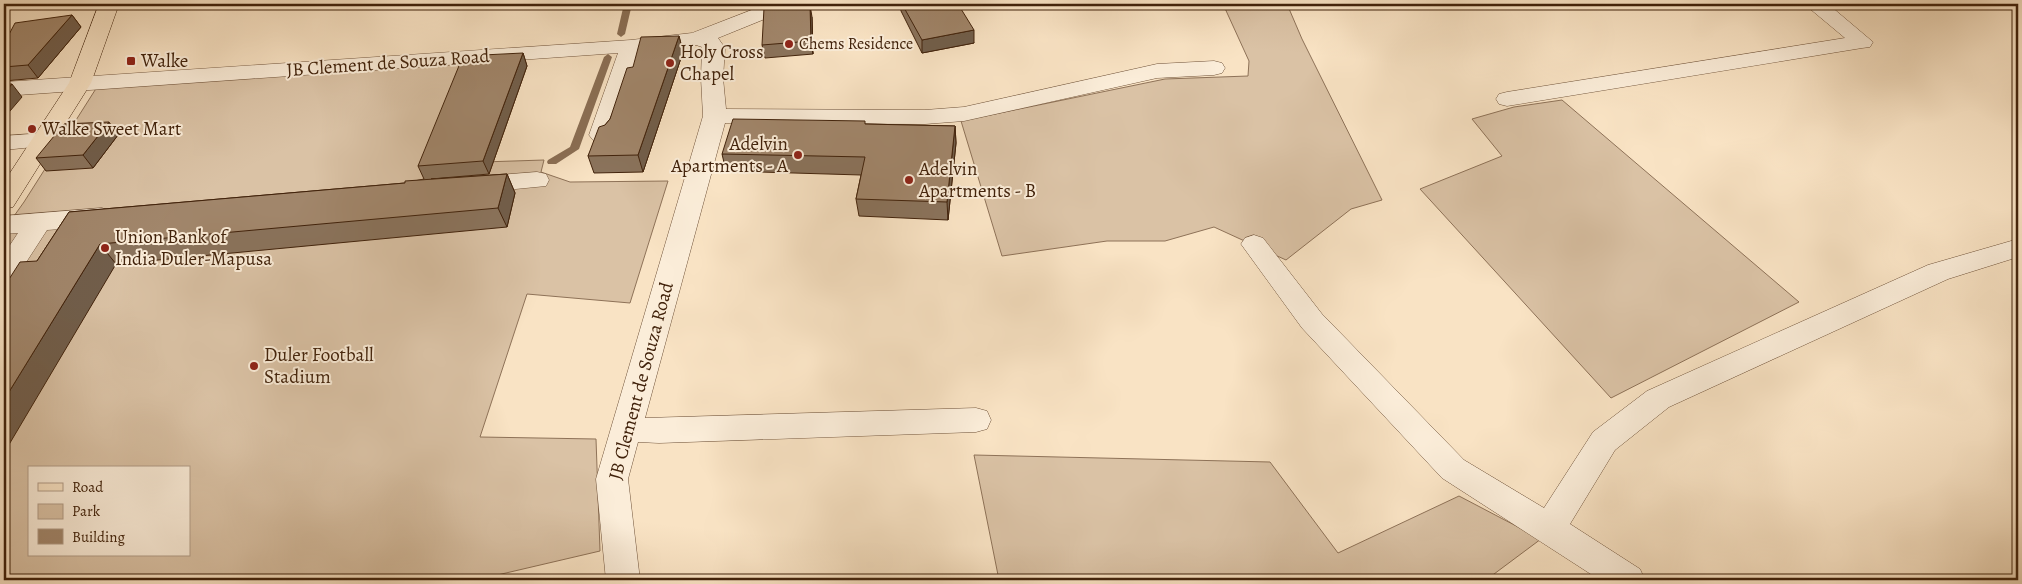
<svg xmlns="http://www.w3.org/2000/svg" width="2022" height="584" viewBox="0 0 2022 584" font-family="Alegreya,serif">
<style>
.green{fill:#dac2a5;stroke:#8e7258;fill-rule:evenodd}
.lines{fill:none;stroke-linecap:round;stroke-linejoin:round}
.stream{fill:#8a6e54;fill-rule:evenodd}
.minor-casing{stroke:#6f5239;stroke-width:1}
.major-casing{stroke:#41220b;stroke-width:1}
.minor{fill:#fbedd9;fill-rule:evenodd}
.major{fill:#f9e3c4;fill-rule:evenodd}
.wall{fill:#8a735c;stroke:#41220b}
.shaded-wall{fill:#715e4b;stroke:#41220b}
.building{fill:#a1866b;stroke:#41220b}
.poi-dot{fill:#8f2418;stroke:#fbedd9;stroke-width:2}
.labels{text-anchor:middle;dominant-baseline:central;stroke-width:4;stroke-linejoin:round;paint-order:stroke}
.far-poi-label{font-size:16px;fill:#41220b;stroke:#fbedd9;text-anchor:start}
.poi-label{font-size:19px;fill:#41220b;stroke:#fbedd9;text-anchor:start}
.street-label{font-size:19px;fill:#41220b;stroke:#fbedd9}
</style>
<rect width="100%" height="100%" fill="#f9e3c4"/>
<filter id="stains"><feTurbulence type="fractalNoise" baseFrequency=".004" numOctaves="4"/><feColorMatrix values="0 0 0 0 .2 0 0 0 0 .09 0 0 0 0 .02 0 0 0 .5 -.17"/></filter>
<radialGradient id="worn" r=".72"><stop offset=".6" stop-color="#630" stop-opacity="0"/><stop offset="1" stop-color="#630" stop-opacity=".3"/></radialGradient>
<g class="green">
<polygon points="1223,4 1287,4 1302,39 1382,200 1351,209 1286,260 1214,227 1165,241 1107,241 1002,256 961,121 1165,79 1248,76 1249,61"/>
<path d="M462,64L421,164L544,160L541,172L570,182L668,181L630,303L527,294L480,437L596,439L600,551L476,580H4V230L24,202L97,87ZM29,468H189V555H29Z"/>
<polygon points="1562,100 1799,302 1611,398 1420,189 1502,156 1472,119 1514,107"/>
<polygon points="974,455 1270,462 1338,553 1459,496 1541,539 1486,580 999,580"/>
</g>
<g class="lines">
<g class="stream">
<polygon points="624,4 632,4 625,34 621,37 617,34"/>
<polygon points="608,54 612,57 579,149 556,164 548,164 547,162 548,160 570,147 604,57"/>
</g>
<g class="minor-casing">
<g id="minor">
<polygon points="767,4 795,4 792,8 718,38 725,48 723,78 726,109 925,110 964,107 1157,64 1214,61 1222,63 1225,68 1222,73 1214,75 1157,78 964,121 925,124 725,123 645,418 976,408 987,411 991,420 987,429 976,432 659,443 638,442 628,479 640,580 606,580 596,479 703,116 701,78 702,47 696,45 640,52 613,135 609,140 601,142 593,140 589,135 618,53 4,96 4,82 631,40 692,33"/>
<polygon points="1806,4 1828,4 1873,42 1870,47 1862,48 1507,106 1499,104 1496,99 1499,94 1507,92 1845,38 1809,8"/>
<polygon points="45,133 53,135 57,140 53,145 4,150 4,136"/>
<polygon points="537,172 546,174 549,180 546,186 474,193 465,191 462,185 465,179 474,177"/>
<polygon points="102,208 111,211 115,217 111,223 102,226 47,230 14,281 4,284 4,254 18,233 4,234 4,216"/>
<polygon points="1254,235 1263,238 1322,314 1464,460 1544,508 1593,432 1647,391 1928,265 2018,239 2018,257 1948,279 1669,407 1615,450 1570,524 1640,569 1645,580 1600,580 1442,478 1302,328 1241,244 1245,238"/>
</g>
</g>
<g class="major-casing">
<polygon id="major" points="99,4 119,4 91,83 13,207 4,209 4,182 69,83"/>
</g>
<use href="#minor" class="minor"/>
<use href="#major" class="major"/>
</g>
<g class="wall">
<polygon points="900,4 958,4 974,43 922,53 901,11"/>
<polygon points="72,15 81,27 38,78 4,81 4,44"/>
<polygon points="812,17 813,54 765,58 762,45"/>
<polygon points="679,36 683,52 643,172 594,173 588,156 605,125 610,119 633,67"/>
<polygon points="523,53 527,66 489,174 431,179 507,174 515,193 507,227 116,264 37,261 69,212 405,183 424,179 418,166"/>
<polygon points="865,124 955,126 956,143 948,220 859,216 856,199 861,175 726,171 722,154"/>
<polygon points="118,135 93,168 46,171 36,158"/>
</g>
<g class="shaded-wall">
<polygon points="810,5 812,17 813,54 811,41"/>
<polygon points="72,15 81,27 38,78 28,65"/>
<polygon points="974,30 974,43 922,53 922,40"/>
<polygon points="679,36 683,52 643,172 638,155"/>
<polygon points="523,53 527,66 489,174 483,161"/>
<polygon points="12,84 22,97 4,118 4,93"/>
<polygon points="109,122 118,135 93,168 83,155"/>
<polygon points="955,126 956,143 948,220 947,202"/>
<polygon points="507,174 515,193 507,227 498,208"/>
<polygon points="100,244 116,264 4,453 4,400"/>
</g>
<g class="building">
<polygon points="902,4 958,4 974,30 922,40"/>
<polygon points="810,5 811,41 762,45 764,8"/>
<polygon points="72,15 28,65 4,67 4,44 15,23"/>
<polygon points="679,36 638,155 588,156 599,127 605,125 610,119 627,68 633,67 641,37"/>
<polygon points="523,53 483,161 418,166 463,56"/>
<polygon points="4,84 12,84 4,93"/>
<polygon points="733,119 865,121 865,124 955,126 947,202 856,199 865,157 722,154"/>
<polygon points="109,122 83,155 36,158 64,124"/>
<polygon points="507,174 498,208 100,244 4,400 4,287 20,262 37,261 69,212 405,183 405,181"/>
</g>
<g class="poi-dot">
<circle cx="789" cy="44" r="5"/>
<rect x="126" y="56" width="10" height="10" rx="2.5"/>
<circle cx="670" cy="63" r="5"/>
<circle cx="32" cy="129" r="5"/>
<circle cx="798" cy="155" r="5"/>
<circle cx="909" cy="180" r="5"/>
<circle cx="105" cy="248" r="5"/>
<circle cx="254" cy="366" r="5"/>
</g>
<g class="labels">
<g class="far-poi-label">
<text x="799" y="44">Chems Residence</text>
</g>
<g class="poi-label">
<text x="680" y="52">Holy Cross<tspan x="680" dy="22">Chapel</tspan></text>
<text x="141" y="61">Walke</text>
<text x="42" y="129">Walke Sweet Mart</text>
<text x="788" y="144" text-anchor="end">Adelvin<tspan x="788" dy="22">Apartments - A</tspan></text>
<text x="919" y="169">Adelvin<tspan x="919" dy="22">Apartments - B</tspan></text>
<text x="115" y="237">Union Bank of<tspan x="115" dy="22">India Duler-Mapusa</tspan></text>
<text x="264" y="355">Duler Football<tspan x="264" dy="22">Stadium</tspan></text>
</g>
<g class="street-label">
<text transform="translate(388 63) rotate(-4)">JB Clement de Souza Road</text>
<text transform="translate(641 381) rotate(-75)">JB Clement de Souza Road</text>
</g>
</g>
<rect width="2022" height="584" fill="none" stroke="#f9e3c4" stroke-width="20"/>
<rect x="5" y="5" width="2012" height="574" fill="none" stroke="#41220b" stroke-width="2.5"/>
<rect x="10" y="10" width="2002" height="564" fill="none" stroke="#41220b"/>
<rect x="28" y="466" width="162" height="90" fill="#fbedd9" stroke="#b19c87"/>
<rect x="38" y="483" width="25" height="8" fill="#f9e3c4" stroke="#b19c87"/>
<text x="72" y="492" font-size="15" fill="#41220b">Road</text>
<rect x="38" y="504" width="25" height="15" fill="#dac2a5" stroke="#b19c87"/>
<text x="72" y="516" font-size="15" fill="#41220b">Park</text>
<rect x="38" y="529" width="25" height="15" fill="#a1866b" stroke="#b19c87"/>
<text x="72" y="542" font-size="15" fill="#41220b">Building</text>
<rect width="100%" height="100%" filter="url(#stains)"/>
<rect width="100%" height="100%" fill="url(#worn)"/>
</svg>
